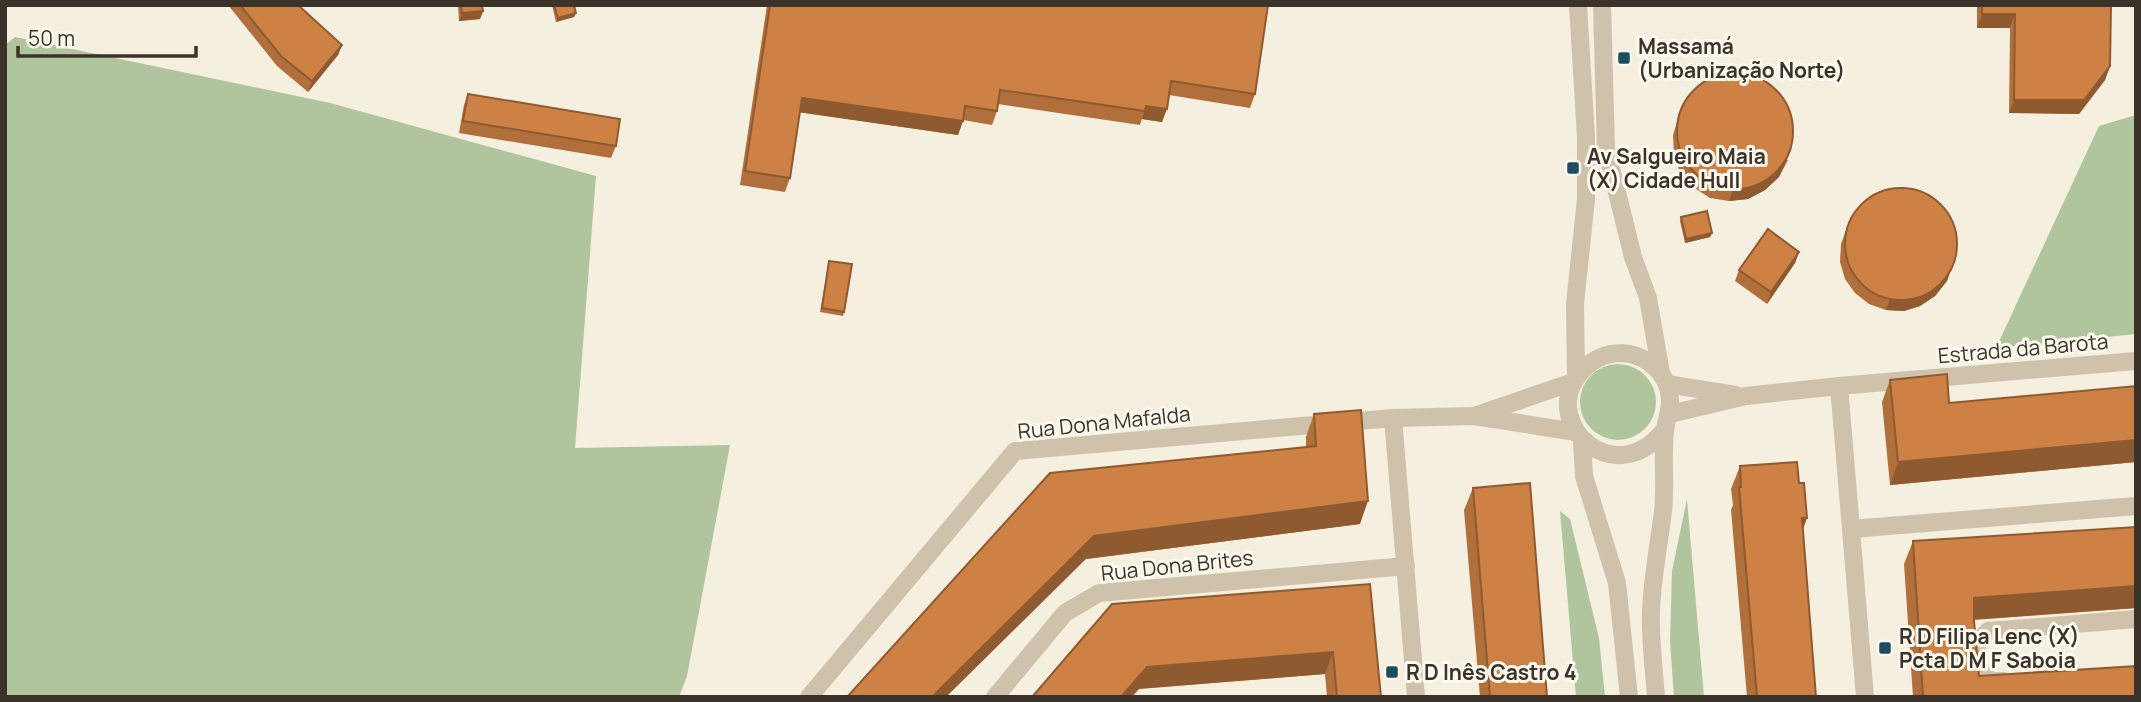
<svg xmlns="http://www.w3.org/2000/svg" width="2141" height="702" viewBox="0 0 2141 702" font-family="Manrope,sans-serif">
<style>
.green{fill:#b0c59e}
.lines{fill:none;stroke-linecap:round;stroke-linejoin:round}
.minor{stroke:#cec2aa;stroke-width:18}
.tertiary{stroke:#cec2aa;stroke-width:18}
.wall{fill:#b06f3b}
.shaded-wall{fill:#905a30}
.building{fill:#cd8145;stroke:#905a30;stroke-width:2}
.poi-dot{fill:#1c4e60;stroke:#fbf8ed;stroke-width:2.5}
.labels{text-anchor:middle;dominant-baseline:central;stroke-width:6;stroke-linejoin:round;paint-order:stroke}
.poi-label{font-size:21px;font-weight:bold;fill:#3b332a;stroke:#fbf8ed;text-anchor:start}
.street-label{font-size:21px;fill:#3b332a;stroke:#fbf8ed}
</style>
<rect width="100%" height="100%" fill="#f5efdf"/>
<g class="green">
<polygon points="15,37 330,103 596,176 575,448 730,445 687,676 679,697 5,697 5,45"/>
<polygon points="2136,115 2136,334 1996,348 2099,126"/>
<circle cx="1618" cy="402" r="38"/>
<polygon points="1687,499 1704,697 1674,697 1670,641 1672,571"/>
<polygon points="1560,511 1570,519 1599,638 1605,697 1576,697"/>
</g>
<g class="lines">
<g class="minor">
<polyline points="1667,384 1736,395"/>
<polyline points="1839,386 1865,697"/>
<polyline points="1670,414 1746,396 1839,386 2136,361"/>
<polyline points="1477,415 1573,382"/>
<polyline points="1393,418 1416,697"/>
<polyline points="1851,529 2136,506"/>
<polyline points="2004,681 1991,681 1979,670 1977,643 1988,631 2136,619"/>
<polyline points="809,697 1015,451 1393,418 1474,416 1576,432"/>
<polyline points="995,697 1065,613 1099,593 1406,566"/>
</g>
<g class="tertiary">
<polyline points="1602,5 1606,148 1633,257 1648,298 1661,373"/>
<polyline points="1576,378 1575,304 1586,199 1586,138 1578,5"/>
<polyline points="1582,440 1584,476 1617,583 1629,697"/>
<path d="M1656,697C1654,669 1650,640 1651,612C1652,578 1659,545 1663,511C1666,485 1662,458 1665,431C1667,414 1674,403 1667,385C1660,366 1641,354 1622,353C1603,353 1588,362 1577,377C1542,425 1616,493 1665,429"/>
</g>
</g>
<g class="wall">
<polygon points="228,5 298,5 342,45 338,55 308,92 277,66"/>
<polygon points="458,5 482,5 483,11 480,19 459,21"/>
<polygon points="552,5 574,5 576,13 574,17 556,22"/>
<polygon points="767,5 1268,5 1255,94 1250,108 1169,95 1162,122 1142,119 1140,125 998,104 997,111 992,125 963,120 958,135 800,112 790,178 785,192 740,185"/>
<polygon points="1977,5 2111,5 2110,66 2105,80 2079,114 2009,113 2010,28 1977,28"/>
<polygon points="468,94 616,146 611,158 459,133 464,105"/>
<polygon points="1682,106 1788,160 1779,177 1765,190 1748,199 1729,201 1710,198 1693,187 1680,173 1674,155 1673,135"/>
<polygon points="1681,217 1712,233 1710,237 1685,243 1680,221"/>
<polygon points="1851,217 1951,269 1947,281 1935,296 1920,306 1904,311 1886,310 1869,304 1855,293 1845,279 1840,262 1841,244"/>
<polygon points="1799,252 1795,263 1767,304 1735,281 1739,270"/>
<polygon points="829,261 844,312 843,316 820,312"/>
<polygon points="1890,380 1949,403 2136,386 2136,462 1890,485 1882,402"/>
<polygon points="1314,414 1360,524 1086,559 1306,447 1306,437"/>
<polygon points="1740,466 1803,529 1816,697 1747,697 1731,510 1733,505 1731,489"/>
<polygon points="1473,488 1547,697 1480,697 1464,510"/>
<polygon points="2136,527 2136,608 1974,620 1979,676 2136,697 1913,697 1904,564 1913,541"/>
<polygon points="1370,584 1381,697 1327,697 1325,674 1032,697"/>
</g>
<g class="shaded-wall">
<polygon points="483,11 480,19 459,21 462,13"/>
<polygon points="576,13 574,17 556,22 558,18"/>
<polygon points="1982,14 2015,14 2010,28 1977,28"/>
<polygon points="342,45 338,55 308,92 312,81"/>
<polygon points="2110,66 2105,80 2079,114 2009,113 2014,100"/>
<polygon points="802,98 963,121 958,135 797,112"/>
<polygon points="1146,106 1167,109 1162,122 1142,119"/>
<polygon points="1792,148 1779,177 1765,190 1748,199 1729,201 1733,190"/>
<polygon points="1712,233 1710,237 1685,243 1686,239"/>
<polygon points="1799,252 1795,263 1767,304 1771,292"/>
<polygon points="1951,269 1947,281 1935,296 1920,306 1904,311 1886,310 1890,299"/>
<polygon points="2136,440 2136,462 1890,485 1898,462"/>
<polygon points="1368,501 1360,524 1086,559 946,697 932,697 1094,536"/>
<polygon points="1802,518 1807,518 1799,541"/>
<polygon points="2136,586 2136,608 1966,620 1974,598"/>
<polygon points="1333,652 1325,674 1139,689 1132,697 1121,697 1147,667"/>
</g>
<g class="building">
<polygon points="240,5 298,5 342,45 312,81 281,56"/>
<polygon points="461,5 482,5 483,11 462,13"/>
<polygon points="554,5 574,5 576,13 558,18"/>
<polygon points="770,5 1268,5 1255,94 1171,81 1167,109 1146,106 1145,111 1000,90 997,111 965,106 963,121 802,98 790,178 745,171"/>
<polygon points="1982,5 2111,5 2110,66 2084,100 2014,100 2015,14 1982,14"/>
<circle cx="1735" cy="131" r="58"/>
<polygon points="468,94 620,119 616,146 463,121"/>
<circle cx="1901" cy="244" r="56"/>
<polygon points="1707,211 1712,233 1686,239 1681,217"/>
<polygon points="1768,229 1799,252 1771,292 1739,270"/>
<polygon points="829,261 852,264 844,312 822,308"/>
<polygon points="1947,374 1949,403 2136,386 2136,440 1898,462 1890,380"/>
<polygon points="1361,410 1368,501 1094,536 932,697 847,697 1050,473 1316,446 1314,414"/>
<polygon points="1797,462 1799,483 1804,483 1807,518 1802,518 1816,697 1757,697 1739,487 1741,487 1740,466"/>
<polygon points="1530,483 1547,697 1490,697 1473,488"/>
<polygon points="2136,527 2136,586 1974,598 1974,621 1979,676 2136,666 2136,697 1923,697 1913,541"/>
<polygon points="1370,584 1381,697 1337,697 1333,652 1147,667 1121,697 1032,697 1112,604"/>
</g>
<g class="poi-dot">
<rect x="1617" y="51" width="14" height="14" rx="3.5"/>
<rect x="1566" y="161" width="14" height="14" rx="3.5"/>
<rect x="1878" y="641" width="14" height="14" rx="3.5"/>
<rect x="1385" y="665" width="14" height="14" rx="3.5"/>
</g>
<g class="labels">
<g class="poi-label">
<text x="1638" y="46">Massamá<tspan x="1638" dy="24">(Urbanização Norte)</tspan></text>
<text x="1587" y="156">Av Salgueiro Maia<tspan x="1587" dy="24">(X) Cidade Hull</tspan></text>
<text x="1899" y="636">R D Filipa Lenc (X)<tspan x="1899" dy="24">Pcta D M F Saboia</tspan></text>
<text x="1406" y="672">R D Inês Castro 4</text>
</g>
<g class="street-label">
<text transform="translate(2023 348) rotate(-5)">Estrada da Barota</text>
<text transform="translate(1104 422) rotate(-6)">Rua Dona Mafalda</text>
<text transform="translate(1177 565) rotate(-6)">Rua Dona Brites</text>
</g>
</g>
<rect width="2141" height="702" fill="none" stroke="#3b332a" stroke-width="14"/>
<path d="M18 46v10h178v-10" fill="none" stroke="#3b332a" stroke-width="3.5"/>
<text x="28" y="46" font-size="21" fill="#3b332a" stroke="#fbf8ed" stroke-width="5" paint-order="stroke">50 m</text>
</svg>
